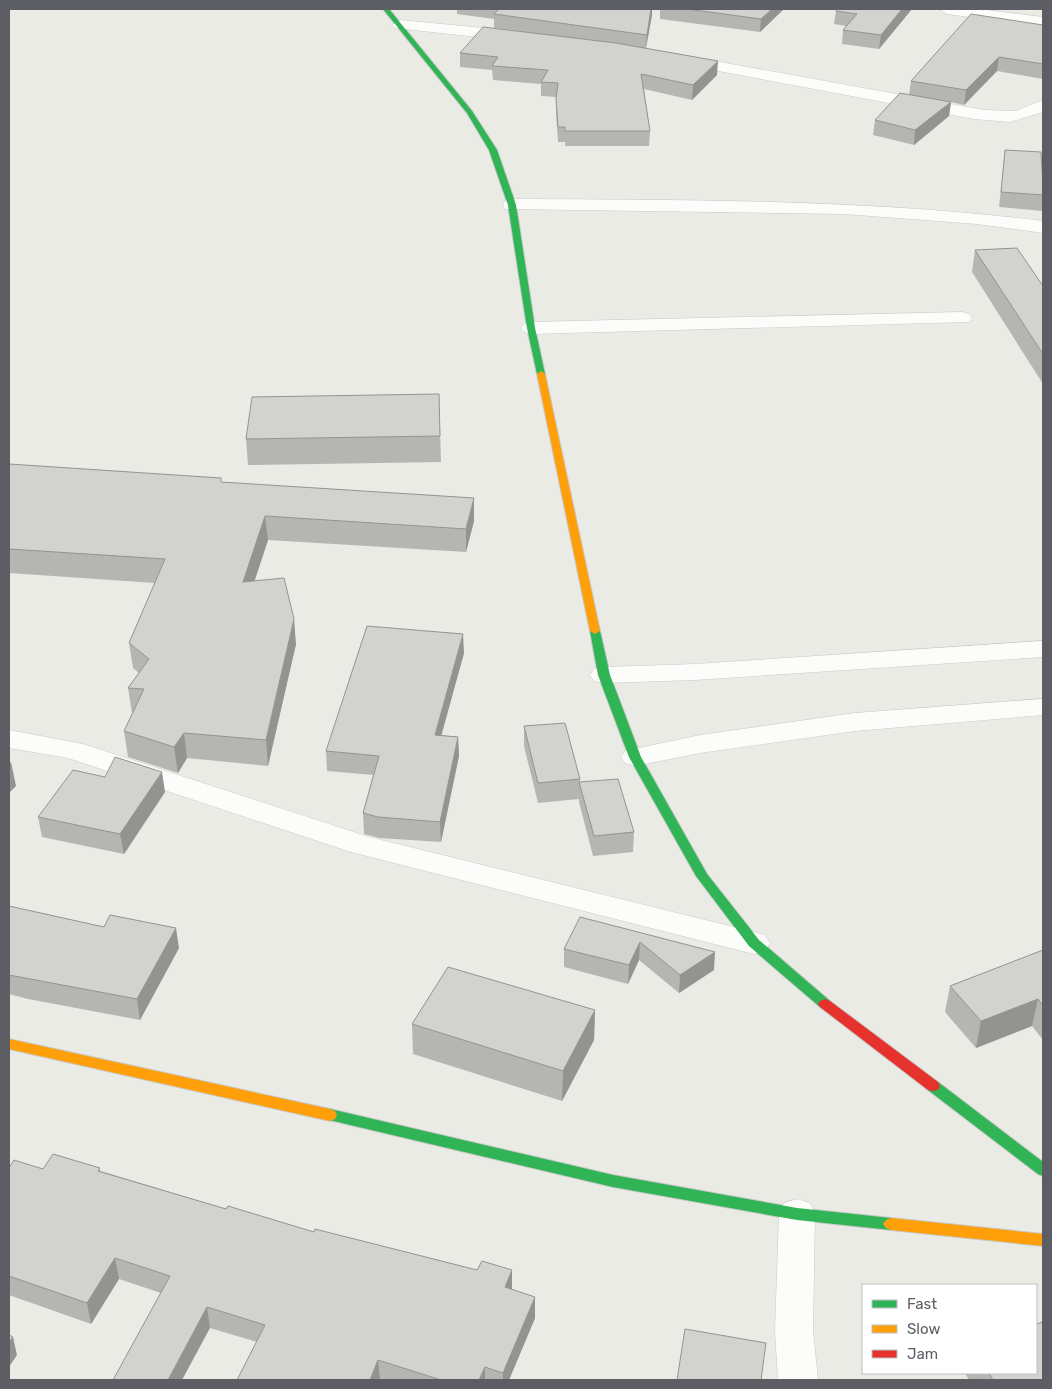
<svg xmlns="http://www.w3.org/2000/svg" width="1052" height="1389" viewBox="0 0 1052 1389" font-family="Rubik,sans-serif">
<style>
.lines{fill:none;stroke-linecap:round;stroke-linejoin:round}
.street-casing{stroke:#c9c9c8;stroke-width:1}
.fast-casing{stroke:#c8c9c8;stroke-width:2}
.slow-casing{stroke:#c8c9c8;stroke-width:2}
.jam-casing{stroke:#c8c9c8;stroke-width:2}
.street{fill:#fcfcfb;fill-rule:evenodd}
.fast{fill:#30b455;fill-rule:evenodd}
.slow{fill:#ff9f0a;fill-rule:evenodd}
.jam{fill:#e5322d;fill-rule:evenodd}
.wall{fill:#b5b5b2}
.shaded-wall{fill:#939391}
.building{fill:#d2d2cf;stroke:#939391}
</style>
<rect width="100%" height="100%" fill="#ebebe6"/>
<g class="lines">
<g class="street-casing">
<g id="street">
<polygon points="939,9 979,9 1043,17 1043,27 947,14"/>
<polygon points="400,20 515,31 523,36 515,41 395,28 392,25"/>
<polygon points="682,55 984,110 1016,111 1043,100 1043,112 1010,122 974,119 676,63 674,60 676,57"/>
<path d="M512,199C690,200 866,199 1043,221V233L977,224L844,214L505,209L503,205L505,201Z"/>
<polygon points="962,312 969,314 972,318 969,322 531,334 524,332 521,328 524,324 531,322"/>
<polygon points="1043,641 1043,657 695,680 604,683 594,681 590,675 594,669 604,667 695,664"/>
<polygon points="1043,699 1043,715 855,731 700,753 635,766 625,763 621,757 625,751 700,735 855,713"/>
<polygon points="9,730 83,744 369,837 754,932 765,935 770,943 765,951 754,954 351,852 68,758 9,748"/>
<polygon points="797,1199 810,1203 815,1214 813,1331 818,1380 778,1380 775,1331 779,1214 784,1203"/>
</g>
</g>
<g class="fast-casing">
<g id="fast">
<polygon points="383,9 389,9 472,111 497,150 516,205 535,328 545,374 544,376 541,377 537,374 527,328 508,205 489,150 467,113"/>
<polygon points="595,628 600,631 610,675 641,757 707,874 759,940 830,1001 832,1004 830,1007 825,1009 820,1007 749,946 696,876 629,757 598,675 590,631"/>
<polygon points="933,1081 938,1082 1043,1162 1043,1176 1038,1174 928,1090 926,1086 928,1082"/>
<polygon points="330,1109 613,1175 797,1208 891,1218 896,1220 899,1224 896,1228 891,1230 797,1220 613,1187 325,1119 323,1115 325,1111"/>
</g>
</g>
<g class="slow-casing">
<g id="slow">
<polygon points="541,371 545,374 600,631 595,634 590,631 537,374"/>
<polygon points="9,1039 330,1109 335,1111 337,1115 335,1119 330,1121 9,1049"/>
<polygon points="891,1218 1043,1234 1043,1246 891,1230 886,1228 883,1224 886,1220"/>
</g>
</g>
<g class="jam-casing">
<polygon id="jam" points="825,999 830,1001 938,1082 940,1086 938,1090 933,1091 928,1090 820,1007 818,1004 820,1001"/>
</g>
<use href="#street" class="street"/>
<use href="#fast" class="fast"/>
<use href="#slow" class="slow"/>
<use href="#jam" class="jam"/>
</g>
<g class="wall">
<polygon points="457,9 652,9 652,15 646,48 717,75 692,100 644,89 650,131 649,146 565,146 565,142 558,142 556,114 556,97 541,96 541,84 493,80 492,70 460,67 460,53 520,31 494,28 494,19 457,14"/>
<polygon points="660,9 784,9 760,32 660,19"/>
<polygon points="912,9 879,49 842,44 843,30 846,26 834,24 836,11"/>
<polygon points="1043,25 1043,79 997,71 964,105 951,102 949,116 914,145 873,135 875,120 909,95 911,81"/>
<polygon points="1005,150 1043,183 1043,201 1042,211 999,207"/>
<polygon points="975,250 1043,286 1043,384 972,272"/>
<polygon points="439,394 441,462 248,465 246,439"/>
<polygon points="9,464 221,482 474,521 466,552 268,540 254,581 296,644 268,766 187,758 178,773 128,757 124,731 133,713 132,713 128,688 139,673 133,668 129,643 155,583 9,573"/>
<polygon points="464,653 441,735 458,737 459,756 441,842 379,838 364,834 363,813 373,775 327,771 326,751"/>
<polygon points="524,726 580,779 580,782 634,832 633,852 593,856 579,802 579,799 538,803 524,746"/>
<polygon points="165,792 124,854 42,837 38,817"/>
<polygon points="9,906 179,948 140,1020 28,999 9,994"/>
<polygon points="580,917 714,970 679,993 639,960 628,984 564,967 564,949"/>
<polygon points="1043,950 1043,1040 1032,1026 976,1048 945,1012 950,986"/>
<polygon points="595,1010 594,1040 562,1101 413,1054 412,1024"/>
<polygon points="9,1168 43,1169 100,1168 100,1171 226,1209 314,1232 512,1290 535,1297 535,1318 509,1380 237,1380 257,1342 210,1328 161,1293 119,1279 91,1324 9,1295"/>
<polygon points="965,1373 1036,1373 1043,1380 969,1380"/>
</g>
<g class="shaded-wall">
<polygon points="651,9 652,9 652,15 646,48 647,35"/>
<polygon points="772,9 784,9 760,32 761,19"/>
<polygon points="902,9 912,9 879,49 881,35"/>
<polygon points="999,57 997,71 964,105 966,90"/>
<polygon points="718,61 717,75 692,100 693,85"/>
<polygon points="951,102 949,116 914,145 915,130"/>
<polygon points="474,498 474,521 466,552 466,529"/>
<polygon points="265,516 268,540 246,607 243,582"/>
<polygon points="294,619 296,644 268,766 266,740"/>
<polygon points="463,634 464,653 436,755 435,735"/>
<polygon points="184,733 187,758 178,773 174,747"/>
<polygon points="458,737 459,756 441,842 440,822"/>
<polygon points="11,762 16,786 9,793 9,764"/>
<polygon points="162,772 165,792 124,854 120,834"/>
<polygon points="176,928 179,948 140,1020 137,999"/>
<polygon points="640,942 639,960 628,984 629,965"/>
<polygon points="715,952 714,970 679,993 680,975"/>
<polygon points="1038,999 1032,1026 976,1048 981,1021"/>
<polygon points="595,1010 594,1040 562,1101 563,1071"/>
<polygon points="115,1258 119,1279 91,1324 87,1303"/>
<polygon points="512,1270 512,1291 505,1287"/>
<polygon points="535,1297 535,1318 509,1380 503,1380 503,1373"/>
<polygon points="207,1307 210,1328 182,1380 168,1380"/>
<polygon points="13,1337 17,1355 9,1367 9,1342"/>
<polygon points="378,1360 380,1380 370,1380"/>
<polygon points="485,1367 485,1380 479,1380"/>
</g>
<g class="building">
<polygon points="499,9 651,9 647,35 494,14"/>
<polygon points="687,9 772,9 761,19"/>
<polygon points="837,9 902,9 881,35 843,30 857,14 836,11"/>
<polygon points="971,14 1043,25 1043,64 999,57 966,90 911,81"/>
<polygon points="483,27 616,43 718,61 693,85 641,74 650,131 565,131 565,127 558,127 556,99 558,83 541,82 548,70 492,66 498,57 460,53"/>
<polygon points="900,93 951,102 915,130 875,120"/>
<polygon points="1005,150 1041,152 1043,183 1043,195 1001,192"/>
<polygon points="1017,248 1043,286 1043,354 975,250"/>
<polygon points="439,394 440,436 246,439 252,397"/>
<polygon points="9,464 221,478 221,482 474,498 466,529 265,516 243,582 284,578 294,619 266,740 184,733 174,747 124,731 144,689 128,688 149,659 129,643 165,559 9,549"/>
<polygon points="367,626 463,634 435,735 458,737 440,822 378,817 363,813 379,756 326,751"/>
<polygon points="565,723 580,779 538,783 524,726"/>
<polygon points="115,757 162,772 120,834 38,817 73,770 105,777"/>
<polygon points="618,779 634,832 594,836 579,782"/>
<polygon points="9,906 104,927 110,915 176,928 137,999 9,975"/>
<polygon points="580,917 715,952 680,975 640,942 629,965 564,949"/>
<polygon points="1043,950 1043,1006 1038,999 981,1021 950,986"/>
<polygon points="448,967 595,1010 563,1071 412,1024"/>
<polygon points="53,1154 100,1168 98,1171 226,1209 228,1206 314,1232 315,1229 477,1270 482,1261 512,1270 505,1287 535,1297 503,1373 485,1367 479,1380 441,1380 378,1360 370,1380 237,1380 265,1325 207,1307 168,1380 113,1380 170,1276 115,1258 87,1303 9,1276 9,1168 14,1160 43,1169"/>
<polygon points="1043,1322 1043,1380 993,1380 989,1373 1036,1373 1036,1324"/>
<polygon points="685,1329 766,1343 761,1380 677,1380"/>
<polygon points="9,1335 13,1337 9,1342"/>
</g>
<rect width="1052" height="1389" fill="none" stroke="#5c5e63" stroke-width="20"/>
<rect x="862" y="1284" width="175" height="90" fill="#ffffff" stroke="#bebfc1"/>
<rect x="872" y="1300" width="25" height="8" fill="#30b455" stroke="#bebfc1"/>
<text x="907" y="1309" font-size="15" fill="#5c5e63">Fast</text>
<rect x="872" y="1325" width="25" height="8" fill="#ff9f0a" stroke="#bebfc1"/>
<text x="907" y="1334" font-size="15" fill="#5c5e63">Slow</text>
<rect x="872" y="1350" width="25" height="8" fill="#e5322d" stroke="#bebfc1"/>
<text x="907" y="1359" font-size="15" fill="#5c5e63">Jam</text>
</svg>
